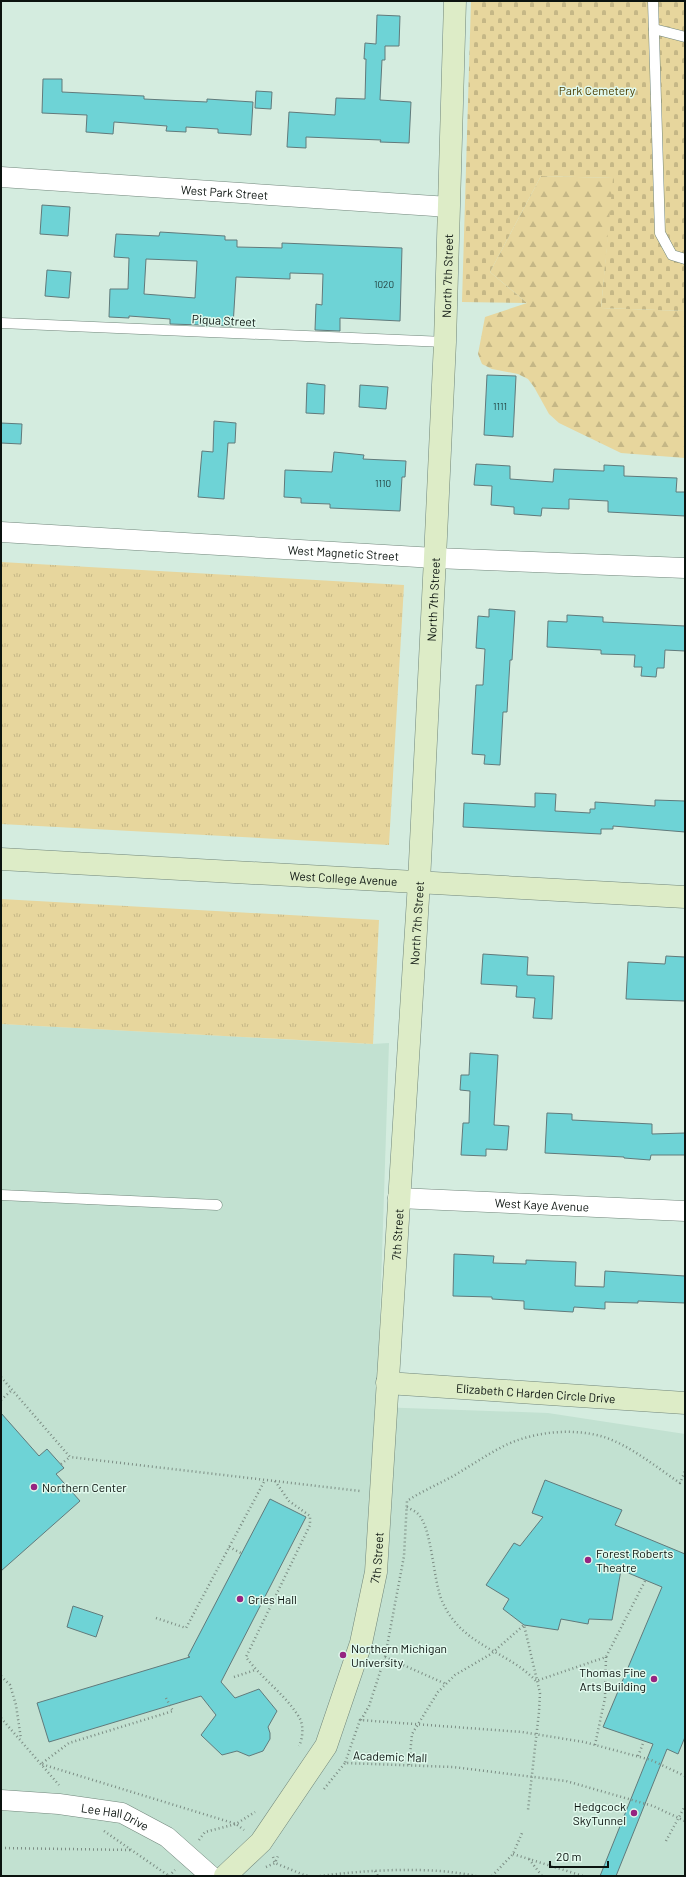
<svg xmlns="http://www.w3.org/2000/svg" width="686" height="1877" viewBox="0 0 686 1877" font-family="Barlow,sans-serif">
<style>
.built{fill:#c2e1d1}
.grass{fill:url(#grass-tufts)}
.forest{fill:url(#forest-firs)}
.cemetery{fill:url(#cemetery-stones)}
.building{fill:#6ed3d6;stroke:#617a7b;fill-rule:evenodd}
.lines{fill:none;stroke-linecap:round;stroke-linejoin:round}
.lane-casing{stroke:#71867b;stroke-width:11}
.street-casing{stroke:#71867b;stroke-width:21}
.secondary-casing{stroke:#71867b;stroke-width:23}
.path{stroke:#7c8d84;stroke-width:2.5;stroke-dasharray:1 3;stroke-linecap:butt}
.lane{stroke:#fff;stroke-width:10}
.street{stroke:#fff;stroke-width:20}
.secondary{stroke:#ddecc7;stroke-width:22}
.poi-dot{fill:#962481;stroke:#e1f9ed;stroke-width:1.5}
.labels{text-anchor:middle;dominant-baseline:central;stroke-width:3;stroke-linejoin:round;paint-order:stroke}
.number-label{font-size:10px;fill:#244341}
.park-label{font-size:12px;fill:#4a3c00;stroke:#e1f9ed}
.street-label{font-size:12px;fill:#0b130f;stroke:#e1f9ed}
.poi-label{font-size:12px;fill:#0b130f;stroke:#e1f9ed;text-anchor:start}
</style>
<defs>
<pattern id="grass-tufts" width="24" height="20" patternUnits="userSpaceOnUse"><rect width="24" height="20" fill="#e7d69d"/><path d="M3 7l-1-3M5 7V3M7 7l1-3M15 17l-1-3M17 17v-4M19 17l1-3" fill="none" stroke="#c5b786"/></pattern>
<pattern id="forest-firs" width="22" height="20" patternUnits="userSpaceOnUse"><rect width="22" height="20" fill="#e7d69d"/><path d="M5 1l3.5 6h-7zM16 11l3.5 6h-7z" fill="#c5b786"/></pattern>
<pattern id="cemetery-stones" width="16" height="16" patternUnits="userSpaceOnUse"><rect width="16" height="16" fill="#e7d69d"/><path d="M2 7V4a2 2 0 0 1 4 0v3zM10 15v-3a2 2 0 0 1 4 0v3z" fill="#c5b786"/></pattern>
</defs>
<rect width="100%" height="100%" fill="#d4ecdf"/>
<polygon class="built" points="1,1024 372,1044 389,1043 377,1407 548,1413 685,1434 685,1876 1,1876"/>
<g class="grass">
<polygon points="1,562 404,585 389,845 1,824"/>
<polygon points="1,899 379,920 373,1044 1,1024"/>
</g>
<polygon class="forest" points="541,176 614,178 601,308 685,311 685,458 621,453 559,423 549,414 534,387 528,379 518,374 492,369 482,364 478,354 485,317 527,303 490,272"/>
<polygon class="cemetery" points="471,1 685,1 685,311 601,308 613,178 541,176 490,272 527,303 462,302"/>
<g class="building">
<polygon points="377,15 400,16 399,46 385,46 385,60 382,60 380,100 411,102 409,143 380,142 381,140 306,137 306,148 287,147 289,112 335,115 336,98 365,99 366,59 364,59 365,43 376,44"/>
<polygon points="43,79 62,79 62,92 144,96 144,99 207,102 207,99 253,102 251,135 218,133 218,129 186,127 186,132 166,131 167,126 114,122 113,134 86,132 87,115 42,113"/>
<polygon points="256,91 272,92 271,109 255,108"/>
<polygon points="42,205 70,207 68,236 40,234"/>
<path d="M160,232L225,236V240H237V247L282,248V243L402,248L400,321L340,318V331L315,330L316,304L322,305L323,274L290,273V279L236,277L233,326L170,324V319L129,316V318L109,317L110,289H128L129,258L114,257L116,234L159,236ZM146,259L197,261L195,298L144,294Z"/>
<polygon points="47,270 71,272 69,298 45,296"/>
<polygon points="487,375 516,376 513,437 484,435"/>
<polygon points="307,383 325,385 324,414 306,413"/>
<polygon points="360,385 388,387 386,409 359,407"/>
<polygon points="214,421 236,423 235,443 228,443 224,499 198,497 202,451 213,452"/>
<polygon points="1,423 22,424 21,444 1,443"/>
<polygon points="334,452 364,455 363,459 406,461 405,477 402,477 400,511 330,508 330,504 301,503 301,498 284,497 285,470 332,472"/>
<polygon points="476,464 510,466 510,479 553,482 554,469 604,471 604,465 624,466 624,476 677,478 676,492 685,492 685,516 608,512 608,501 569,499 569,509 542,508 541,516 514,514 514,507 491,505 492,486 474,485"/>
<polygon points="489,609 515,611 512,660 510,660 507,712 503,712 500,765 484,764 485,755 472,754 476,685 483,685 485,649 476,648 478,616 489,617"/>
<polygon points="567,615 603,617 603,622 685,626 685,651 665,650 664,668 657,668 656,677 641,676 642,667 634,667 635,655 601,654 601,650 547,647 548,621 567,622"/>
<polygon points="535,793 556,794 555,811 590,813 590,809 595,809 595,802 655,806 655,800 685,801 685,832 613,826 613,829 601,829 601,834 463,827 464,803 535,807"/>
<polygon points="483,954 528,957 527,975 554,976 552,1019 533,1018 535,998 516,997 517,986 481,984"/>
<polygon points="666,956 685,957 685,1001 626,999 628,962 665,964"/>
<polygon points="470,1053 498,1055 494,1125 509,1126 507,1150 486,1149 486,1156 461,1155 463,1123 469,1123 470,1091 460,1090 461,1075 469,1075"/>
<polygon points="547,1113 572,1114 572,1120 652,1124 652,1134 685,1133 685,1155 651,1155 650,1160 624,1158 624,1157 545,1153"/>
<polygon points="454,1254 494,1256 493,1263 526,1264 526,1260 576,1262 575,1286 604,1287 605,1271 685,1276 685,1303 638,1301 638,1303 605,1302 605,1309 574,1307 573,1312 524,1309 524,1301 492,1299 492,1297 453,1296"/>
<polygon points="1,1413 39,1456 47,1449 64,1468 56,1474 80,1501 1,1571"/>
<polygon points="545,1480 622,1510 615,1525 685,1554 685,1737 678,1754 667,1749 616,1876 600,1876 653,1744 603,1727 662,1587 621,1570 612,1620 589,1619 588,1624 561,1619 558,1630 524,1625 503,1609 509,1599 486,1585 514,1543 520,1546 543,1517 532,1513"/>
<polygon points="270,1499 306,1517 221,1682 235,1698 259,1689 277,1711 268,1727 270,1733 270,1739 263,1751 249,1756 237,1751 222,1755 201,1735 216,1715 201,1696 49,1742 37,1703 190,1657 188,1656"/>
<polygon points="73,1606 103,1616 96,1637 67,1627"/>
</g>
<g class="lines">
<g class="lane-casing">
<g id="lane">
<polyline points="653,1 660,233 672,255 685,259"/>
<polyline points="654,29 685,37"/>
<polyline points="1,323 445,342"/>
<polyline points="1,1195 217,1205"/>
</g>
</g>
<g class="street-casing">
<g id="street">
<path id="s1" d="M1,177L449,207"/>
<path id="s2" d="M1,532L435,558L685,568"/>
<path id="s3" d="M398,1198L685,1211"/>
<path id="s4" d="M1,1800L59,1804L122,1813L167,1837L211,1876"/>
</g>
</g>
<g class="secondary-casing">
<g id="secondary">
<path id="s5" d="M1,859L685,897"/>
<path id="s6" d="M387,1383L685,1403"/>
<path id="s7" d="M225,1876L261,1842L326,1746L361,1643L376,1572L419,882L435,558L445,342L455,1"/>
</g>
</g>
<g class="path">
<polyline points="1,1377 70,1457 360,1491"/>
<polyline points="1,1400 12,1390"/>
<polyline points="61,1464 70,1457"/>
<path d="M275,1481L289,1501L310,1516V1525L246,1657C261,1678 285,1694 299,1717C304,1725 303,1738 299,1746"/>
<path d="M407,1507C410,1509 415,1511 417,1513C432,1525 433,1581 442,1601C462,1647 507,1650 536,1681L606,1657L645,1581"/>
<polyline points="229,1547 241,1553"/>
<polyline points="156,1618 186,1628 265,1480"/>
<polyline points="385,1657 446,1684"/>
<polyline points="1,1676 10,1685 16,1705 21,1739"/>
<polyline points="234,1677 255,1670"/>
<polyline points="166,1698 173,1711 69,1743 41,1764 236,1824 244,1830"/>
<polyline points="1,1718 59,1785"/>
<path d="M361,1720L369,1706L385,1657L404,1556L407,1501C422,1491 439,1484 455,1475C470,1466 485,1456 500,1448C529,1432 572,1427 604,1437C631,1446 656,1467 680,1483L685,1471"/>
<polyline points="595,1745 605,1698 606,1657"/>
<polyline points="638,1756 644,1741"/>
<polyline points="409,1765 412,1734 438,1692 455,1675 491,1654 524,1625 540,1693 539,1712 528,1810"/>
<polyline points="685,1776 651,1760 584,1742 522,1732 360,1720 345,1763 453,1767 566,1781 653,1806 685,1821"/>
<polyline points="324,1789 345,1763"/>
<polyline points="104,1831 169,1876"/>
<polyline points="199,1840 205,1832 236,1824 255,1812"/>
<polyline points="666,1841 685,1806"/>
<polyline points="1,1848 131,1850"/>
<polyline points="513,1854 583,1876"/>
<polyline points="273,1857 275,1863 304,1875 310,1876"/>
<polyline points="529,1859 542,1876"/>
<polyline points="266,1867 275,1863 278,1856"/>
<polyline points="375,1871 378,1876"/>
<polyline points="169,1876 175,1870"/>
<path d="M320,1876C367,1870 429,1866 476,1876"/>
<polyline points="492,1876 513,1854 522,1833"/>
</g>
<use href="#lane" class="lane"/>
<use href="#street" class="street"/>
<use href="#secondary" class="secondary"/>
</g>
<g class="poi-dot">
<circle cx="34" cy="1487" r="4"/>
<circle cx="588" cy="1560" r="4"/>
<circle cx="240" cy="1599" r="4"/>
<circle cx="343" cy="1655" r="4"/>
<circle cx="654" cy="1679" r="4"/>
<circle cx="634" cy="1813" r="4"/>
</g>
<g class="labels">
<g class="number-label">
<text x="384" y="284">1020</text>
<text x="500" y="406">1111</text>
<text x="383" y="483">1110</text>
</g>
<g class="park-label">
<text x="597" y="90">Park Cemetery</text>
</g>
<g class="street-label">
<text stroke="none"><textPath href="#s1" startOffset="224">West Park Street</textPath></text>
<text stroke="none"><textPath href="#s7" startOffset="1645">North 7th Street</textPath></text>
<text transform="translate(224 320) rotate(3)">Piqua Street</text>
<text stroke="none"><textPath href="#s2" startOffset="343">West Magnetic Street</textPath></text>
<text stroke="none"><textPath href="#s7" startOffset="1321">North 7th Street</textPath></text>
<text stroke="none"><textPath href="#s5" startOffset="343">West College Avenue</textPath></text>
<text stroke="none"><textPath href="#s7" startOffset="997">North 7th Street</textPath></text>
<text stroke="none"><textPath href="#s3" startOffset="144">West Kaye Avenue</textPath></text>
<text stroke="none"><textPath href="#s7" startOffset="685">7th Street</textPath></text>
<text stroke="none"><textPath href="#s6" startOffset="149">Elizabeth C Harden Circle Drive</textPath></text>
<text stroke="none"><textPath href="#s7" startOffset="361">7th Street</textPath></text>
<text transform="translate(390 1756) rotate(2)">Academic Mall</text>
<text stroke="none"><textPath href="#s4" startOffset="116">Lee Hall Drive</textPath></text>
</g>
<g class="poi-label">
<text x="42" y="1487">Northern Center</text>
<text x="596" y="1553">Forest Roberts<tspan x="596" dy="14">Theatre</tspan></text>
<text x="248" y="1599">Gries Hall</text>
<text x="351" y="1648">Northern Michigan<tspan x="351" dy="14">University</tspan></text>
<text x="646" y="1672" text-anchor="end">Thomas Fine<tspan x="646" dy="14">Arts Building</tspan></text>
<text x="626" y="1806" text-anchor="end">Hedgcock<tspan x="626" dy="14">SkyTunnel</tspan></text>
</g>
</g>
<rect width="686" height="1877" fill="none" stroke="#0b130f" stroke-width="4"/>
<path d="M550 1861v6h58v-6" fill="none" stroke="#0b130f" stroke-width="2"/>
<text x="556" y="1861" font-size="12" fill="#0b130f" stroke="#e1f9ed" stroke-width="3" paint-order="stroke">20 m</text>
</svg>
